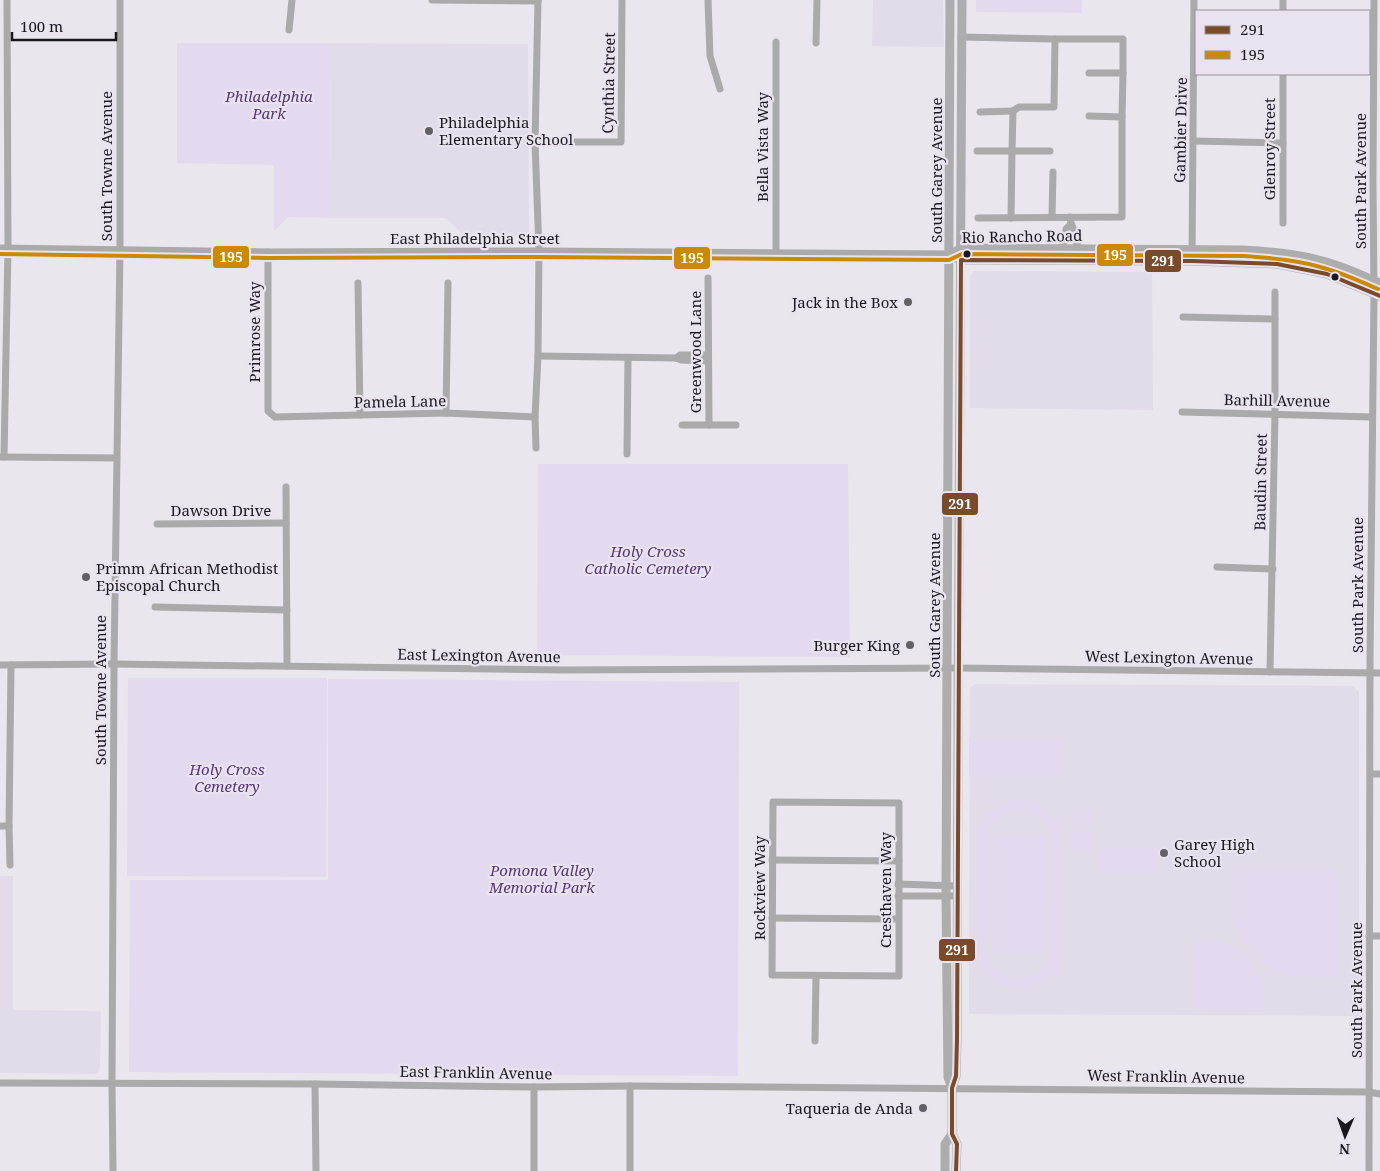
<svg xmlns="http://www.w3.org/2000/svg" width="1380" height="1171" viewBox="0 0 1380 1171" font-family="'Noto Serif',serif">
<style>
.built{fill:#e2dbea}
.green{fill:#e4daf0;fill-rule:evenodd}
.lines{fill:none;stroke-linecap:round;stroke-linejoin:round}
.minor{stroke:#aaa;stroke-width:7}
.major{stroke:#adadad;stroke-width:9}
.bus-1-casing{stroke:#e9e3f0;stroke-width:8}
.bus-2-casing{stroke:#e9e3f0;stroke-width:8}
.bus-1{stroke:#7a4b2a;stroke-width:4}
.bus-2{stroke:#cb8a06;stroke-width:4}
.poi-dot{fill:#626065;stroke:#e9e3f0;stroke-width:2}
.bus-dot{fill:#1a181c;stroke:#e9e3f0;stroke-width:2}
.labels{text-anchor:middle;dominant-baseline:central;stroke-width:4.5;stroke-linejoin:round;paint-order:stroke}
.street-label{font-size:15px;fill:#1a181c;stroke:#e9e3f0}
.park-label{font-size:15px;font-style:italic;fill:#563575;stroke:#e9e3f0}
.poi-label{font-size:15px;fill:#1a181c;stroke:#e9e3f0;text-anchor:start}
.line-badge{stroke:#e9e3f0;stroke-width:2}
.badge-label{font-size:14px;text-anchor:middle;font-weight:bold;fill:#fff}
</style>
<rect width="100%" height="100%" fill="#e9e6ed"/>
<g class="built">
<polygon points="873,0 943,0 944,47 872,46"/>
<polygon points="331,43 528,44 529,233 527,236 465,237 446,218 330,218"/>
<polygon points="974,271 1152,272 1153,410 970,408 970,277"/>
<polygon points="976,684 1353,686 1359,692 1359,1016 969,1014 970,690 972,686"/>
<polygon points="0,876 13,876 13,1010 101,1011 100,1068 98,1073 95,1074 0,1073"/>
</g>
<g class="green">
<polygon points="976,0 1082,0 1082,13 976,12"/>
<polygon points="177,43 331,43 330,218 288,217 274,231 274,165 177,163"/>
<polygon points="538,464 848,464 850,657 537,655"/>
<polygon points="128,678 327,678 326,877 127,876"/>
<polygon points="328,679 739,682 738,1076 129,1072 130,880 328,880"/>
<rect x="969" y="738" width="95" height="38"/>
<path d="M1021,800C1034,801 1044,806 1053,816H1063L1062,977H1052V974C1026,1000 987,990 978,955L977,840C980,816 997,801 1021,800ZM1018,810C1038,810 1052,823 1053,843L1051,954C1039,991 989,985 987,946L988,836C992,821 1003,812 1018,810Z"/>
<polygon points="1072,808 1081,809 1081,827 1071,827"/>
<rect x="1083" y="809" width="10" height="19"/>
<rect x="1071" y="831" width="10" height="19"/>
<polygon points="1083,831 1093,831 1092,850 1082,850"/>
<polygon points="993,835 1047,836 1047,953 992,953"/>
<polygon points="1098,849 1128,849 1127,873 1098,873"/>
<rect x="1128" y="849" width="30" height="24"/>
<polygon points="1233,869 1332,869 1339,877 1338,977 1289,976 1273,970 1252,952 1237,930 1232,917"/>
<path d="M1197,939C1207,940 1218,941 1228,945C1242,951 1255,965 1261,979C1265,989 1265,1000 1265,1010H1202L1196,1006L1194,1002Z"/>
</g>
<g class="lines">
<g class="minor">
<polyline points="432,0 538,1"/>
<polyline points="708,0 710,56 720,89"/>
<polyline points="1283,11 1283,0"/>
<polyline points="289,30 292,0"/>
<polyline points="961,37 1055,39"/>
<polyline points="776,42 776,253"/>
<polyline points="816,43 817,0"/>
<polyline points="1089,73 1123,73 1122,117"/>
<polyline points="980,112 1013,111"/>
<polyline points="1194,141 1283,143"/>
<polyline points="535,142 621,142 622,0"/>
<polyline points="977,151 1012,151 1013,111 1019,107 1054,107 1055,39 1123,39 1123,73"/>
<polyline points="1052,217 1053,172"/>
<path d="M1070,217C1070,223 1072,225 1074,230C1076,239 1074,239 1079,248"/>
<polyline points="978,218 1122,217 1122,117 1089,116"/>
<polyline points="1011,218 1012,151 1050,151"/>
<polyline points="1283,223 1283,74"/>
<polyline points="0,248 268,252 539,251 949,254"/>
<polyline points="1061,248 1066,239 1066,229 1070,225"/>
<polyline points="268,252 268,411 275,417 446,413 535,417"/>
<polyline points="1192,261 1194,0"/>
<polyline points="708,278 709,425"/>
<polyline points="358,283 360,415"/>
<polyline points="1183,317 1275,319"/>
<polyline points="538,356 676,358 681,360 708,361"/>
<polyline points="676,358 680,355 708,355"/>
<polyline points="1182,412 1372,417"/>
<polyline points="446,413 448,283"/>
<polyline points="682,425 736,425"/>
<polyline points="536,448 535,417 538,356 539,251 535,142 538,0"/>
<polyline points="627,454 628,358"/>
<polyline points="1,457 116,458"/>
<polyline points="4,457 8,248 7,0"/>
<polyline points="286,487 287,666"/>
<polyline points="157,524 286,523"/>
<polyline points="1217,567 1273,569"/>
<polyline points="155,607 287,610"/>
<polyline points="0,665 114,664 565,670 959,668 1380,673"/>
<polyline points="1270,672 1275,413 1275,292"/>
<polyline points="1371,774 1380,774"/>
<polygon points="773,802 899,803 899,976 772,975"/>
<polyline points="0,826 9,826"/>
<polyline points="772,860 899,861"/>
<polyline points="10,865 9,826 11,665"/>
<polyline points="898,884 957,886"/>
<polyline points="898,896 958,896"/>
<polyline points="772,918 898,919"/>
<polyline points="1369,936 1380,936"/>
<polyline points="815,1041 816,976"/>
<polyline points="0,1083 315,1084 534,1087 630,1086 1369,1092 1380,1094"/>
<polyline points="315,1084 316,1171"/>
<polyline points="630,1086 630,1171"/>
<polyline points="534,1087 534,1171"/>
<polyline points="113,1171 112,1084 114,664 120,249 120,0"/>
<polyline points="1369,1171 1370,660 1374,294 1373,182 1374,0"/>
</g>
<g class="major">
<polyline points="950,0 946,896 948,1077 952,1088"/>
<path d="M956,251L961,248L1243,250C1276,252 1310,255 1341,267C1354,271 1367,278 1380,283"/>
<polyline points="956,258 961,260 1192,261 1277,264 1327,274 1380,296"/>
<polyline points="945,1171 945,1144 952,1134"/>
<polyline points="956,1171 957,1144 952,1134 952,1088 956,1076 957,1039 958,722 962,0"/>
</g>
<g class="bus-1-casing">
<polyline id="bus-1" points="956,1171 957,1144 952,1134 952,1088 956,1076 957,1039 961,260 1192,261 1277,264 1327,274 1380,296"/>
</g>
<g class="bus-2-casing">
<path id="bus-2" d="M0,254L268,258L539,257L949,260L962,254L1243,256C1271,258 1300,260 1327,269C1345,274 1361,282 1378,289"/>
</g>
<use href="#bus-1" class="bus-1"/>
<use href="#bus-2" class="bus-2"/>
</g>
<g class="poi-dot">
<circle cx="429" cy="131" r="5"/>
<circle cx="908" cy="302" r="5"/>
<circle cx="86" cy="577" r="5"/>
<circle cx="910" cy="645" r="5"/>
<circle cx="1164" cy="853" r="5"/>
<circle cx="923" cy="1108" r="5"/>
</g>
<g class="bus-dot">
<circle cx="967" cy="254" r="4.5"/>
<circle cx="1335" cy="277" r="4.5"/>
</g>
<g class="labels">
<g class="street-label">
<text transform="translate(608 83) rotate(-89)">Cynthia Street</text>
<text transform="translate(1180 130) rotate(-89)">Gambier Drive</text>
<text transform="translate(762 147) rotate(-90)">Bella Vista Way</text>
<text transform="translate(1269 149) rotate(-90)">Glenroy Street</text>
<text transform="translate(106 166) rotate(-90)">South Towne Avenue</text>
<text transform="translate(936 170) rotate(-90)">South Garey Avenue</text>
<text transform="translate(1360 181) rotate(-90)">South Park Avenue</text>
<text transform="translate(1022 236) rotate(-1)">Rio Rancho Road</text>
<text x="475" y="238">East Philadelphia Street</text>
<text transform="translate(254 332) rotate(-90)">Primrose Way</text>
<text transform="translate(695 352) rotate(-90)">Greenwood Lane</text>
<text transform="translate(1277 400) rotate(1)">Barhill Avenue</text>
<text transform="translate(400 401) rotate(-1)">Pamela Lane</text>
<text transform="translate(1260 482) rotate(-89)">Baudin Street</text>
<text x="221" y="510">Dawson Drive</text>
<text transform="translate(1357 585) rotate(-90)">South Park Avenue</text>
<text transform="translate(934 605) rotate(-90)">South Garey Avenue</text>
<text transform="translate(479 655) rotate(1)">East Lexington Avenue</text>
<text transform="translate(1169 657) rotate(1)">West Lexington Avenue</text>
<text transform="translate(100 690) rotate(-90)">South Towne Avenue</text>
<text transform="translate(759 888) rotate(-90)">Rockview Way</text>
<text transform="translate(885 890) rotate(-90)">Cresthaven Way</text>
<text transform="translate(1356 990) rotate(-90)">South Park Avenue</text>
<text transform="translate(476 1072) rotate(1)">East Franklin Avenue</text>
<text transform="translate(1166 1076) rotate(1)">West Franklin Avenue</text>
</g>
<g class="park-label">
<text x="269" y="96">Philadelphia<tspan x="269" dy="17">Park</tspan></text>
<text x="648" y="551">Holy Cross<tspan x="648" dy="17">Catholic Cemetery</tspan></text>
<text x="227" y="769">Holy Cross<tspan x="227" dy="17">Cemetery</tspan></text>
<text x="542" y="870">Pomona Valley<tspan x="542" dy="17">Memorial Park</tspan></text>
</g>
<g class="poi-label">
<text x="439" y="122">Philadelphia<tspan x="439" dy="17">Elementary School</tspan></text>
<text x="898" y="302" text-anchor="end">Jack in the Box</text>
<text x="96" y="568">Primm African Methodist<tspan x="96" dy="17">Episcopal Church</tspan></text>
<text x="900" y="645" text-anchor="end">Burger King</text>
<text x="1174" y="844">Garey High<tspan x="1174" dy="17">School</tspan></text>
<text x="913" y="1108" text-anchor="end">Taqueria de Anda</text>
</g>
</g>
<g class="line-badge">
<rect x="1096" y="243" width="38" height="24" rx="5" fill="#cb8a06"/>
<rect x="212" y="245" width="38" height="24" rx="5" fill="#cb8a06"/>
<rect x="673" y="246" width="38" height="24" rx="5" fill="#cb8a06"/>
<rect x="1144" y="249" width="38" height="24" rx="5" fill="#7a4b2a"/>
<rect x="941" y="492" width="38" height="24" rx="5" fill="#7a4b2a"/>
<rect x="938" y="938" width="38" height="24" rx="5" fill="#7a4b2a"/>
</g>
<g class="badge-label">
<text x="1115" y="260">195</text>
<text x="231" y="262">195</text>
<text x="692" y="263">195</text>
<text x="1163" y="266">291</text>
<text x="960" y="509">291</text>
<text x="957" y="955">291</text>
</g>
<rect x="1195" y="10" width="175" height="65" fill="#e9e3f0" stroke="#96929b"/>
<rect x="1205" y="26" width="25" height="8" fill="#7a4b2a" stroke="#96929b"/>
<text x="1240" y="35" font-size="15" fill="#1a181c">291</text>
<rect x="1205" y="51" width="25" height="8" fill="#cb8a06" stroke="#96929b"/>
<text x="1240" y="60" font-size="15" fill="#1a181c">195</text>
<g transform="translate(1345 1136) rotate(182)" stroke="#e9e3f0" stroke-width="4" paint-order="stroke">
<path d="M0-4L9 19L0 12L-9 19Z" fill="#1a181c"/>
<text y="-8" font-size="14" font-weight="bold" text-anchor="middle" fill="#1a181c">N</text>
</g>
<path d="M12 32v8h104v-8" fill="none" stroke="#1a181c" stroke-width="2.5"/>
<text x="20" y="32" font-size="15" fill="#1a181c" stroke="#e9e3f0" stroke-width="4" paint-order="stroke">100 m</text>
</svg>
